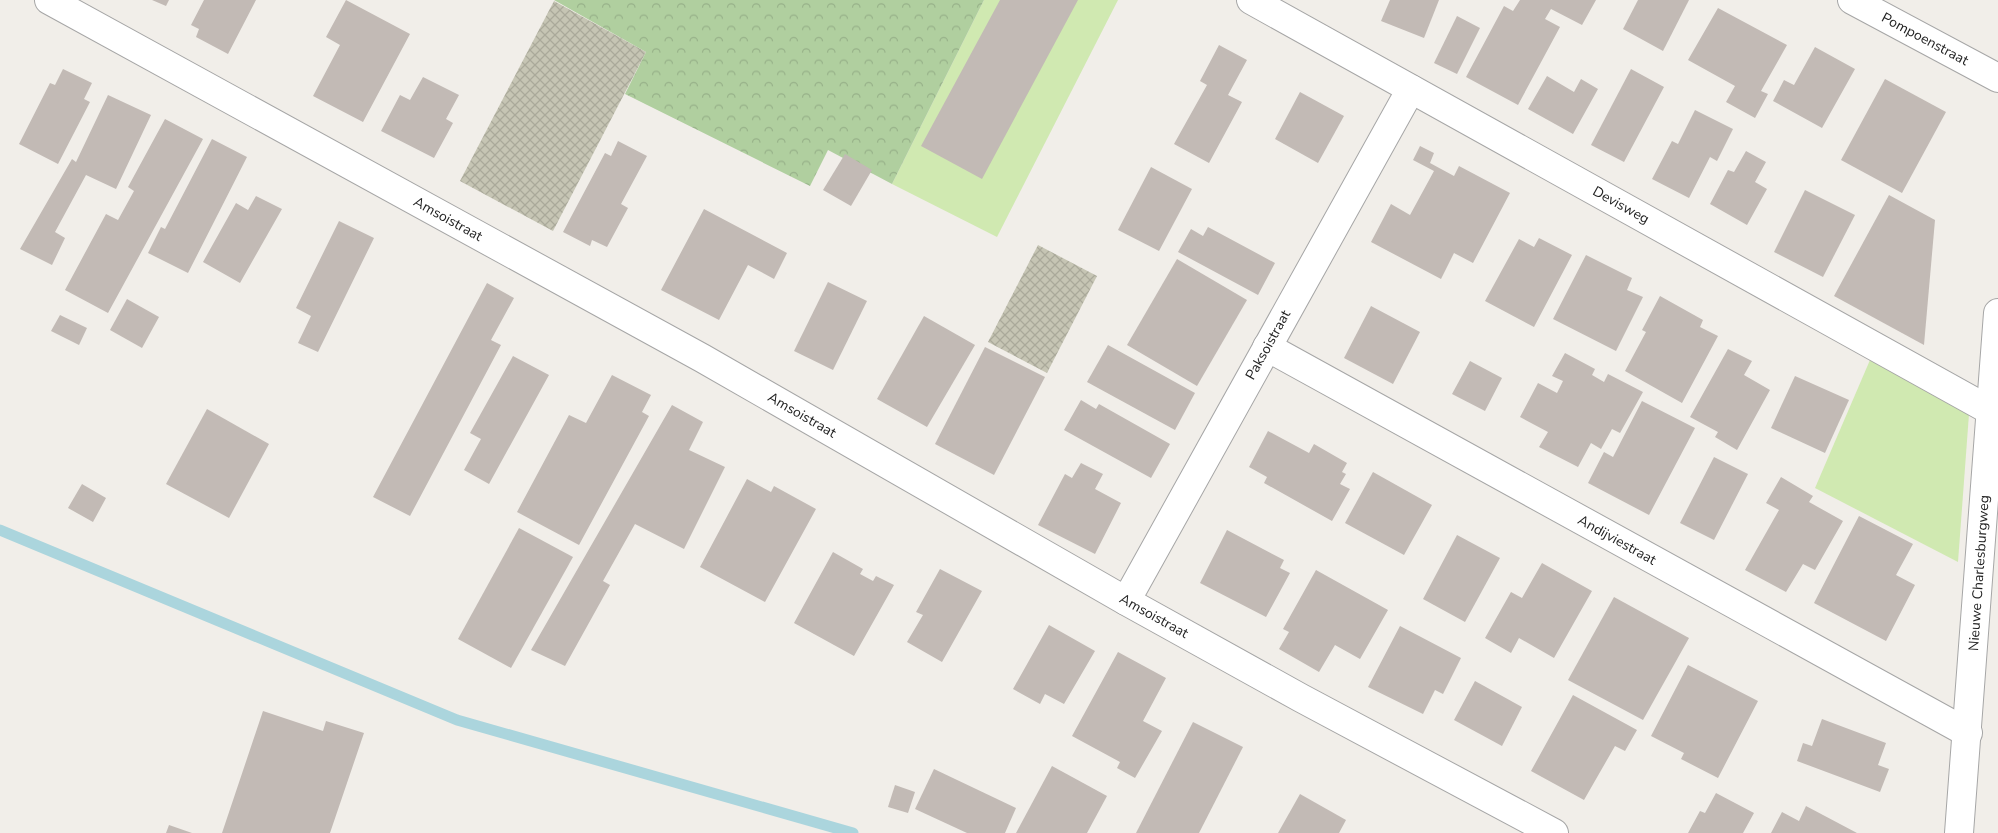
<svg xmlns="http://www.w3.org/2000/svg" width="1998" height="833" viewBox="0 0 1998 833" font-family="'Nunito Sans',sans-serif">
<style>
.construction{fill:url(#construction-cross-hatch)}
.grass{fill:#d0e9b1}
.forest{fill:url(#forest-crowns)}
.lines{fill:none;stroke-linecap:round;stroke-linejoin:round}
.stream{stroke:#abd5dd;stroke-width:11}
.building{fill:#c2bab5}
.minor-casing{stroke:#a6a6a6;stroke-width:30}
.minor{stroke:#fff;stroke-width:28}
.labels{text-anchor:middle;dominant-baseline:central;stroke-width:4;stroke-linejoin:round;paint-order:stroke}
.street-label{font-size:14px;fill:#222;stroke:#fff}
</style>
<defs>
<pattern id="construction-cross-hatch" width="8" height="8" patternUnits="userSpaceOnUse" patternTransform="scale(1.25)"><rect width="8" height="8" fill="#c6c5b4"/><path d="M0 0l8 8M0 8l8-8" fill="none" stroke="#aaa99a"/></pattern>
<pattern id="forest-crowns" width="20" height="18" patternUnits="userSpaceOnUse" patternTransform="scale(1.25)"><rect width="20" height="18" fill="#b0cf9f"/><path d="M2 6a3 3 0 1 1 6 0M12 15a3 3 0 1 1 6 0" fill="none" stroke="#97b189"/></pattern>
</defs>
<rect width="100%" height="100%" fill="#f1eee9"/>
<g class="construction">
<polygon points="554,1 646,52 553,231 460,181"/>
<polygon points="1038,245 1097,276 1047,373 988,342"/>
</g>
<g class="grass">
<polygon points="984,0 1118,0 997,237 892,184"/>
<polygon points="1870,360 1969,414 1958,562 1815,488"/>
</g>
<polygon class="forest" points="554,0 984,0 892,184 828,150 810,186 625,94 646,52"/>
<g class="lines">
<polyline class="stream" points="0,530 457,720 853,833"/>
</g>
<g class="building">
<polygon points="152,0 169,0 166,6"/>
<polygon points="204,0 256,0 228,54 196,37 199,29 191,25"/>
<polygon points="346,0 410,34 363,122 313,96 340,45 326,37"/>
<polygon points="1000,0 1078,0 982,179 921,146"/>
<polygon points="1390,0 1439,0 1424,38 1381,21"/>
<polygon points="1520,0 1596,0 1582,25 1551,9 1545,19 1560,27 1518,105 1466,77 1504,6 1513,11"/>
<polygon points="1638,0 1689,0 1663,51 1623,29"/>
<polygon points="1718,8 1787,45 1761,91 1768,94 1755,118 1726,102 1735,86 1688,60"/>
<polygon points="1457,16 1480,28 1457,74 1434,63"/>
<polygon points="1219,45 1247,60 1228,95 1242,102 1209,163 1174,144 1207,85 1200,81"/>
<polygon points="1815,47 1855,69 1822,128 1773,101 1784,80 1794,85"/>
<polygon points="63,69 92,83 84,99 90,102 58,164 19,144 50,83 55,85"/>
<polygon points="1631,69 1664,87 1624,162 1591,145"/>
<polygon points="1547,76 1574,92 1581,79 1598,89 1573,134 1528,109"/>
<polygon points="423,77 459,95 446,119 453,123 434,158 381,131 400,95 410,100"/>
<polygon points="1885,79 1946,112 1902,193 1841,160"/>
<polygon points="1300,92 1344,116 1318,163 1275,139"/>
<polygon points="108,95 151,115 116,189 86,175 55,232 65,238 52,265 20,249 72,159 76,162"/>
<polygon points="1695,110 1733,129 1717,161 1710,157 1689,198 1652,179 1672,141 1678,144"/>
<polygon points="165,119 203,139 108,313 65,290 106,214 118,220 134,191 128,187"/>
<polygon points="212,139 247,157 188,273 148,253 161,227 165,229"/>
<polygon points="618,141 647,156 621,204 628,208 607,247 592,240 590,246 563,232 605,153 611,156"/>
<polygon points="1420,146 1434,153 1430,163 1454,176 1459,166 1510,193 1473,263 1454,253 1441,279 1371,242 1391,204 1410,215 1434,171 1413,160"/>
<polygon points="1746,151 1766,162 1755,182 1767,189 1747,225 1710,204 1728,170 1734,172"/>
<polygon points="845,154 872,170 851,206 823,190"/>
<polygon points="1151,167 1192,189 1159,251 1118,230"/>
<polygon points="1805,190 1855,215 1823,277 1774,252"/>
<polygon points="1889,195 1935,220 1924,345 1834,296"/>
<polygon points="256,196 282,209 240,283 203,262 236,203 248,210"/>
<polygon points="704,209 787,253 774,279 748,265 719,320 661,290"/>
<polygon points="339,221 374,238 318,352 298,343 311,316 296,308"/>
<polygon points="1208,227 1275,263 1258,295 1178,252 1191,229 1203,236"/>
<polygon points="1539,238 1572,255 1534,327 1485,301 1519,239 1534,247"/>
<polygon points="1586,255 1632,278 1627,290 1643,297 1616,351 1553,319"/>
<polygon points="1177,259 1247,300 1197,386 1127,345"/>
<polygon points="828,282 867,301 833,370 794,351"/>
<polygon points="487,283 514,298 491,340 501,345 410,516 373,497"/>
<polygon points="1660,296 1703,320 1700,327 1718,336 1682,403 1625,371 1646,332 1642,330"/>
<polygon points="127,299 159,317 142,348 110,330"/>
<polygon points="1371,306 1420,332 1393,384 1344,358"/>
<polygon points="60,315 87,328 79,345 51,331"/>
<polygon points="924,316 975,345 927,427 877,399"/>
<polygon points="1108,345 1195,393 1175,430 1087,382"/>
<polygon points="985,347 1045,377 994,475 935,444"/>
<polygon points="1728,349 1752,361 1744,375 1770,390 1737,450 1715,437 1718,432 1690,417"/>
<polygon points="1565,353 1595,369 1592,375 1604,382 1608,374 1643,392 1620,433 1612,429 1601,449 1591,443 1578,467 1539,447 1548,432 1520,417 1538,383 1557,393 1563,381 1552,376"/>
<polygon points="513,356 549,375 489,484 464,470 481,439 470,433"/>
<polygon points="1470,361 1502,378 1485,411 1452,394"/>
<polygon points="612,375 651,395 642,412 649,416 579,545 517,512 569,415 586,423"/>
<polygon points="1795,376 1849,400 1825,453 1771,428"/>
<polygon points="1081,400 1096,409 1099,404 1170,444 1151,478 1064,430"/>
<polygon points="1642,401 1695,428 1649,515 1588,483 1604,452 1613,457"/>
<polygon points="672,405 703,422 689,450 725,467 684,549 635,524 603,581 610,585 565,666 531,650"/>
<polygon points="207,409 269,444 229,518 166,484"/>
<polygon points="1268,431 1309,453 1314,444 1347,463 1342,472 1346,474 1340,484 1350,489 1332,521 1264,483 1267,477 1249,467"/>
<polygon points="1714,457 1748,474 1714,540 1680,523"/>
<polygon points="1081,463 1103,474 1095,489 1121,503 1095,554 1038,525 1065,474 1072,478"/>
<polygon points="1373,472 1432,505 1404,555 1345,523"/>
<polygon points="1781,477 1813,496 1809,502 1843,521 1815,570 1803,564 1786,592 1745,570 1779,510 1766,503"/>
<polygon points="747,479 771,492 774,486 816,509 765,602 700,567"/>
<polygon points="82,484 106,498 93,522 68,508"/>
<polygon points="1859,516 1913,544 1896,575 1915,585 1886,641 1814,603"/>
<polygon points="519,528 573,557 511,668 458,639"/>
<polygon points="1227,530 1284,560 1280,568 1290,573 1266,617 1200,583"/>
<polygon points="1457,535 1500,558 1465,622 1423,599"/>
<polygon points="833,552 863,569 860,574 873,581 876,576 894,585 854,656 794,623"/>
<polygon points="1542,563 1592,591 1554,658 1519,638 1511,653 1485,638 1511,592 1522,598"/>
<polygon points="940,569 982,591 942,662 907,642 923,615 916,612"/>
<polygon points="1316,570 1388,610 1360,659 1335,645 1319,672 1279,649 1289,632 1283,629"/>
<polygon points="1614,597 1689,638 1643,720 1568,680"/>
<polygon points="1049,625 1095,651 1064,704 1045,694 1040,704 1013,689"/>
<polygon points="1400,626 1461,658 1443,694 1435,690 1423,714 1368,687"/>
<polygon points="1118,652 1166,678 1143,721 1162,731 1135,778 1117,768 1120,762 1072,736"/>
<polygon points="1688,665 1758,701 1718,778 1681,759 1684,753 1651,736"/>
<polygon points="1475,681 1522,707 1502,746 1454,720"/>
<polygon points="1573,695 1637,730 1625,751 1615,746 1584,800 1531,771"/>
<polygon points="263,711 323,731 326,721 364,733 330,833 222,833"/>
<polygon points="1822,719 1886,743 1878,765 1889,769 1880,792 1797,761 1803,743 1812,746"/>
<polygon points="1193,722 1243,747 1199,833 1136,833"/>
<polygon points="1052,766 1107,796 1087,833 1016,833"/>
<polygon points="934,769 1016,808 1005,833 967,833 915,809"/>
<polygon points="895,785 915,792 908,813 888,807"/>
<polygon points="1716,793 1754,813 1743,833 1688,833 1700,811 1705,813"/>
<polygon points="1300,794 1346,820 1339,833 1278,833"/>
<polygon points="1806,806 1857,833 1771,833 1782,812 1799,821"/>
<polygon points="169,825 192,833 166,833"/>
</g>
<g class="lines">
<g class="minor-casing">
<g id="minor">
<polyline points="49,0 702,358 1126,601 1301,698 1554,833"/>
<polyline points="1251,0 1991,411 1998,410"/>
<polyline points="1852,0 1998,78"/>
<polyline points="1267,347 1968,733"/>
<polyline points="1126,601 1411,89"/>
<polyline points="1959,833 1998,313"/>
</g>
</g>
<use href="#minor" class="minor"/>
</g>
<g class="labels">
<g class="street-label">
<text transform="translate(1925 39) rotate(28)">Pompoenstraat</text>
<text transform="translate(1621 205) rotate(29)">Devisweg</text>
<text transform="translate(448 219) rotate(29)">Amsoistraat</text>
<text transform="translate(1268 345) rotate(-61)">Paksoistraat</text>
<text transform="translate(802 415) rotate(30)">Amsoistraat</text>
<text transform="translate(1617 540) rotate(29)">Andijviestraat</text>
<text transform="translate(1979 573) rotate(-86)">Nieuwe Charlesburgweg</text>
<text transform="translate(1154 616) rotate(29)">Amsoistraat</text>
</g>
</g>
</svg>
